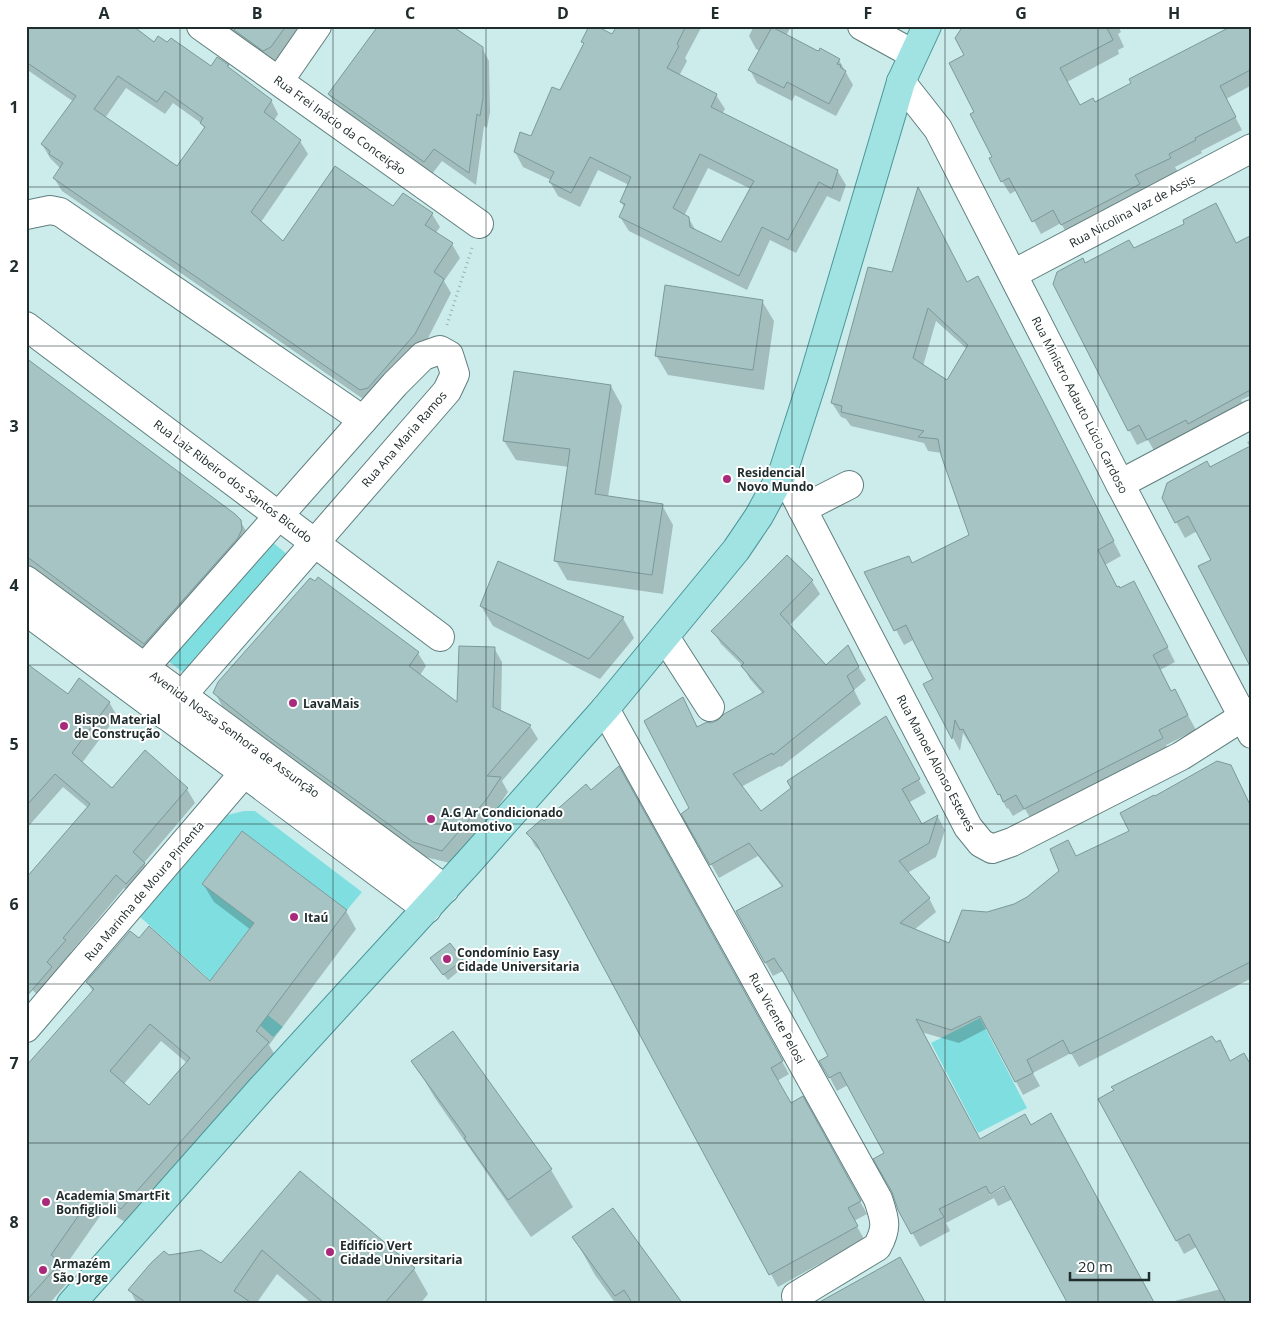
<svg xmlns="http://www.w3.org/2000/svg" width="1278" height="1330" viewBox="0 0 1278 1330" font-family="'Open Sans',sans-serif">
<style>
.green{fill:#7fdfe0}
.shadow{fill:#0003;fill-rule:evenodd}
.building{fill:#a6c4c4;stroke:#7c999a;fill-rule:evenodd}
.lines{fill:none;stroke-linecap:round;stroke-linejoin:round}
.minor-casing{stroke:#617e7e;stroke-width:30}
.major-casing{stroke:#4b9697;stroke-width:30}
.path{stroke:#98b2b2;stroke-width:3;stroke-dasharray:1 4;stroke-linecap:butt}
.minor{stroke:#fff;stroke-width:28}
.major{stroke:#a1e2e3;stroke-width:28}
.grid{fill:none;stroke:#212d2d;stroke-width:1;stroke-opacity:0.55}
.poi-dot{fill:#a92a7a;stroke:#fff;stroke-width:2}
.labels{text-anchor:middle;dominant-baseline:central;stroke-width:4;stroke-linejoin:round;paint-order:stroke}
.street-label{font-size:12px;fill:#212d2d;stroke:#fff}
.poi-label{font-size:12px;font-weight:bold;fill:#212d2d;stroke:#fff;text-anchor:start}
.neatline{fill:none;stroke:#212d2d;stroke-width:2}
.grid-label{font-size:16px;text-anchor:middle;font-weight:bold;fill:#212d2d}
</style>
<rect width="100%" height="100%" fill="#ccecec"/>
<g class="green">
<polygon points="271,541 288,555 185,674 167,660"/>
<polygon points="244,811 255,811 362,892 347,910 242,831 202,884 254,923 215,974 283,1027 273,1037 139,916 227,815"/>
<polygon points="980,1018 1027,1108 978,1133 931,1043"/>
</g>
<g class="shadow">
<path d="M26,26L155,43L211,67L217,58L228,66L230,70L271,100L278,114L274,121L300,141L308,154L261,222L283,243L394,208L432,214L440,227L435,234L452,244L460,258L444,281L451,293L423,348L369,403L62,191L54,178L61,169L50,158L42,144L74,102L26,69ZM126,88L165,114L173,103L201,123L205,129L177,168L105,118Z"/>
<polygon points="224,26 300,26 278,59 270,63"/>
<polygon points="375,26 450,26 482,48 489,61 490,112 487,128 484,126 476,185 442,161 432,174 337,107 329,95 378,29"/>
<path d="M619,26H702L685,58L687,61L679,76L716,95L725,109L722,114L837,170L846,185L840,202L827,196L796,253L770,240L747,290L629,231L620,217L625,208L621,202L629,185L598,170L580,207L558,196L550,182L551,180L523,167L515,152L532,137L560,92L584,44L583,42L613,36ZM708,168L751,189L722,244L696,231L688,217L684,216Z"/>
<polygon points="754,26 791,26 786,36 815,51 839,60 853,85 836,116 795,95 792,101 757,83 750,70 760,51 756,49 749,36"/>
<polygon points="965,26 1118,26 1121,32 1118,34 1124,47 1118,50 1119,54 1067,82 1080,106 1095,103 1252,26 1252,85 1226,99 1242,130 1201,151 1202,153 1175,167 1178,172 1142,189 1146,197 1069,238 1061,223 1041,234 1017,190 1010,194 1002,181 976,113 966,55"/>
<polygon points="1252,237 1252,395 1241,400 1247,411 1156,454 1148,440 1137,445 1054,284 1085,264 1134,249 1236,245"/>
<path d="M893,274L967,283L1054,424L1121,556L1105,565L1117,588L1142,597L1175,662L1160,670L1172,692L1183,706L1196,730L1166,745L1170,753L1033,823L1025,809L1013,816L1008,808L1007,809L972,743L970,744L963,733L960,751L925,685L935,679L915,639L904,645L866,573L912,564L970,535L942,453L928,451L924,443L851,426L846,419L841,417L832,403ZM936,321L967,349L947,382L923,366Z"/>
<polygon points="762,301 774,321 764,390 668,375 656,355"/>
<polygon points="26,360 240,521 248,534 152,657 26,563"/>
<polygon points="611,386 622,406 608,497 662,505 673,525 663,594 567,580 556,561 569,467 516,460 504,441"/>
<polygon points="1252,439 1252,667 1212,560 1197,531 1185,538 1163,498 1210,468 1250,447 1247,442"/>
<path d="M787,556L812,581L820,594L789,626L826,667L847,647L866,680L854,690L861,704L781,767L780,766L741,787L761,812L792,788L788,781L885,718L926,793L908,803L921,826L938,817L945,830L936,857L907,873L929,898L936,912L914,930L950,944L963,911L987,913L1015,906L1027,898L1061,871L1052,850L1068,842L1076,858L1131,831L1121,814L1154,796V798L1217,762L1230,767L1238,780L1252,808V978L1079,1067L1071,1053L1033,1073L1040,1086L1023,1095L988,1028L959,1043L921,1032L980,1141L1025,1116L1031,1127L1051,1115L1154,1304H1069L1013,1199L998,1206L994,1198L946,1223L950,1231L920,1247L899,1209L893,1191L875,1159L885,1154L848,1085L837,1091L821,1061L830,1056L789,980L783,971L773,976L737,912L783,888L758,856L719,878L683,814L691,808L646,721L683,699L698,728L707,723L711,724L719,721L725,715L763,694L750,679L742,665L721,644L713,631ZM1009,1182L1011,1184L989,1195V1193Z"/>
<polygon points="481,606 623,618 634,638 600,679 493,626"/>
<polygon points="494,648 502,662 501,711 530,726 538,739 502,781 508,792 494,813 450,863 421,856 222,706 215,693 418,653 426,666 420,675 458,704"/>
<polygon points="26,671 68,695 109,702 117,716 82,763 112,790 145,752 187,789 195,803 144,863 152,877 135,897 124,888 71,952 73,955 44,1000 31,989 88,808 63,787 26,829"/>
<polygon points="618,768 789,1074 777,1081 790,1104 802,1097 867,1214 854,1221 864,1239 778,1287 543,854 535,846 528,833 591,791"/>
<path d="M203,884L346,911L356,929L269,1045L278,1060L131,1226L105,1209L63,1269L70,1280L49,1304H26V1070L93,992L87,982L210,983L251,930L214,902ZM161,1041L187,1063L149,1106L123,1085Z"/>
<polygon points="462,960 465,966 448,980 435,964"/>
<polygon points="413,1061 551,1170 573,1207 531,1237 435,1098"/>
<polygon points="1230,1062 1252,1304 1163,1304 1221,1289 1198,1246 1184,1254 1177,1241"/>
<polygon points="300,1172 414,1269 428,1294 420,1304 312,1304 277,1274 256,1304 137,1304 130,1290 169,1256 221,1264"/>
<polygon points="574,1237 681,1304 616,1304 595,1275"/>
</g>
<g class="building">
<path d="M26,26H133L154,42L158,36L167,42L171,38L211,66L217,57L229,65L227,66L272,100L264,112L301,140L251,212L283,241L335,166L393,206L403,193L433,213L425,225L453,243L434,272L444,279L415,334L368,388L360,390L53,178L63,163L49,154L50,151L41,144L76,96L26,62ZM118,76L157,102L165,91L203,118L200,123L205,127L177,166L94,109Z"/>
<polygon points="237,26 286,26 271,47 263,51 234,30"/>
<polygon points="378,26 452,26 483,47 483,98 480,116 477,114 469,173 434,149 424,162 328,94"/>
<path d="M589,26H596L612,34L617,26H686L677,44L679,46L667,68L717,94L711,107L838,170L832,189L819,182L788,240L762,227L739,276L619,217L625,204L620,202L631,177L590,157L571,193L549,182L554,172L514,152L520,132L531,136L552,87L560,90L584,43L581,42ZM700,154L754,181L721,242L690,227L689,217L673,208Z"/>
<polygon points="963,26 1106,26 1113,40 1060,68 1080,105 1093,98 1095,102 1131,83 1129,79 1232,26 1252,26 1252,69 1220,86 1236,117 1195,138 1196,140 1169,154 1171,158 1135,175 1140,184 1061,225 1053,210 1032,222 1009,178 1001,182 989,158 992,157 970,114 974,112 949,63 964,55 955,38"/>
<polygon points="772,27 816,50 819,51 820,48 840,59 837,64 841,65 840,67 846,71 829,104 787,82 784,88 748,70"/>
<path d="M918,187L967,282L978,276L1046,407L1114,541L1098,550L1117,587L1119,586L1120,588L1134,581L1168,647L1153,655L1171,691L1175,689L1188,715L1159,730L1163,738L1024,809L1016,795L1003,802L1000,794L998,795L963,729L960,730L955,720L952,739L923,684L933,679L915,644L906,625L894,631L864,572L909,556L912,563L969,535L941,455L938,439L918,437L924,431L841,412L842,406L831,403L868,267L892,272ZM928,308L968,345L947,380L913,358Z"/>
<polygon points="1216,203 1236,243 1252,235 1252,389 1188,424 1186,420 1147,440 1139,425 1128,431 1053,284 1057,272 1083,258 1085,263 1129,240 1134,248 1184,224 1183,220"/>
<polygon points="665,285 763,300 753,370 655,356"/>
<polygon points="26,358 235,514 241,520 242,529 238,538 144,644 26,556"/>
<polygon points="514,371 611,385 595,494 663,504 652,575 554,561 570,449 503,441"/>
<polygon points="1252,445 1252,670 1198,566 1211,560 1188,516 1175,523 1162,498 1167,483 1207,461 1210,467"/>
<polygon points="787,555 813,580 780,614 826,665 848,645 859,667 847,676 854,690 773,755 772,753 733,774 761,811 791,788 787,781 886,716 920,779 902,789 922,824 938,815 929,843 899,861 930,898 900,923 949,943 962,910 987,912 1014,904 1027,897 1059,871 1050,849 1068,840 1076,856 1129,831 1120,813 1154,795 1155,796 1217,761 1231,765 1252,809 1252,961 1070,1054 1063,1040 1027,1060 1033,1073 1015,1082 980,1016 951,1030 916,1019 980,1139 1025,1114 1031,1125 1051,1113 1155,1304 1068,1304 1004,1186 990,1194 986,1186 939,1209 944,1217 911,1234 898,1210 892,1192 873,1159 884,1153 862,1113 840,1072 829,1078 819,1061 828,1056 785,975 774,958 765,963 736,911 783,886 749,843 710,865 681,814 689,808 644,721 683,697 697,727 707,722 711,723 718,720 724,714 764,692 741,666 744,663 711,631"/>
<polygon points="498,561 563,590 624,617 589,659 480,606"/>
<polygon points="318,577 419,652 409,666 457,702 459,646 495,647 493,707 531,725 487,776 501,777 486,800 442,851 413,842 265,734 213,693 218,682 310,578 315,581"/>
<polygon points="26,663 68,694 79,678 110,702 72,753 112,788 145,750 188,788 133,852 145,863 126,884 116,875 63,938 66,940 47,962 52,967 26,997 26,878 90,804 55,774 26,806"/>
<polygon points="619,766 783,1061 771,1068 791,1103 803,1096 861,1201 848,1208 858,1226 769,1275 570,905 536,843 526,833 542,819 544,821 586,784 591,790"/>
<path d="M242,831L347,910L256,1031L269,1042L121,1209L95,1192L51,1255L61,1262L26,1301V1066L94,989L86,982L130,931L139,938L149,926L210,981L254,923L202,884ZM150,1024L190,1058L149,1105L110,1071Z"/>
<polygon points="450,943 463,960 443,975 430,958"/>
<polygon points="453,1031 552,1169 508,1200 464,1138 466,1137 411,1061"/>
<polygon points="1212,1036 1216,1042 1220,1040 1230,1061 1244,1053 1252,1067 1252,1304 1227,1304 1189,1234 1176,1241 1098,1099 1114,1090 1111,1087"/>
<polygon points="300,1171 415,1268 384,1304 325,1304 262,1250 234,1291 253,1304 148,1304 128,1290 151,1263 164,1251 169,1255 201,1250 221,1263"/>
<polygon points="613,1208 683,1304 633,1304 624,1290 615,1296 572,1237"/>
<polygon points="900,1257 926,1304 816,1304 886,1265"/>
</g>
<g class="lines">
<g class="minor-casing">
<g id="minor">
<polyline points="201,26 479,224"/>
<polyline points="862,26 913,54"/>
<polyline points="279,81 317,26"/>
<polyline points="901,82 938,129 1120,484 1252,734"/>
<polyline points="26,215 50,210 60,212 363,420"/>
<polyline points="1013,274 1252,148"/>
<polyline points="26,326 440,637"/>
<polyline points="783,472 968,827 981,843 992,849 1012,842 1181,756 1252,711"/>
<polyline points="1120,484 1252,414"/>
<polyline points="802,509 849,485"/>
<polyline points="26,580 445,889"/>
<polyline points="26,611 427,909"/>
<polyline points="665,637 710,707"/>
<polyline points="129,687 145,667 395,384 423,356 440,350 449,355 455,374 447,391 165,715"/>
<path d="M605,709L878,1199C885,1220 888,1227 877,1247L796,1296"/>
<polyline points="26,1028 255,760"/>
</g>
</g>
<g class="major-casing">
<polyline id="major" points="71,1304 261,1089 468,863 605,709 736,550 759,516 783,472 814,376 901,82 927,26"/>
</g>
<polyline class="path" points="447,325 472,248"/>
<use href="#minor" class="minor"/>
<use href="#major" class="major"/>
</g>
<path class="grid" d="M180,26V1304M333,26V1304M486,26V1304M639,26V1304M792,26V1304M945,26V1304M1098,26V1304M26,187H1252M26,346H1252M26,506H1252M26,665H1252M26,824H1252M26,984H1252M26,1143H1252"/>
<g class="poi-dot">
<circle cx="727" cy="479" r="5"/>
<circle cx="293" cy="703" r="5"/>
<circle cx="64" cy="726" r="5"/>
<circle cx="431" cy="819" r="5"/>
<circle cx="294" cy="917" r="5"/>
<circle cx="447" cy="959" r="5"/>
<circle cx="46" cy="1202" r="5"/>
<circle cx="330" cy="1252" r="5"/>
<circle cx="43" cy="1270" r="5"/>
</g>
<g class="labels">
<g class="street-label">
<text transform="translate(340 125) rotate(36)">Rua Frei Inácio da Conceição</text>
<text transform="translate(1132 211) rotate(-28)">Rua Nicolina Vaz de Assis</text>
<text transform="translate(1080 405) rotate(63)">Rua Ministro Adauto Lúcio Cardoso</text>
<text transform="translate(404 439) rotate(-49)">Rua Ana Maria Ramos</text>
<text transform="translate(233 481) rotate(37)">Rua Laiz Ribeiro dos Santos Bicudo</text>
<text transform="translate(235 734) rotate(36)">Avenida Nossa Senhora de Assunção</text>
<text transform="translate(936 763) rotate(62)">Rua Manoel Alonso Esteves</text>
<text transform="translate(144 891) rotate(-50)">Rua Marinha de Moura Pimenta</text>
<text transform="translate(777 1018) rotate(61)">Rua Vicente Pelosi</text>
</g>
<g class="poi-label">
<text x="737" y="472">Residencial<tspan x="737" dy="14">Novo Mundo</tspan></text>
<text x="303" y="703">LavaMais</text>
<text x="74" y="719">Bispo Material<tspan x="74" dy="14">de Construção</tspan></text>
<text x="441" y="812">A.G Ar Condicionado<tspan x="441" dy="14">Automotivo</tspan></text>
<text x="304" y="917">Itaú</text>
<text x="457" y="952">Condomínio Easy<tspan x="457" dy="14">Cidade Universitaria</tspan></text>
<text x="56" y="1195">Academia SmartFit<tspan x="56" dy="14">Bonfiglioli</tspan></text>
<text x="340" y="1245">Edifício Vert<tspan x="340" dy="14">Cidade Universitaria</tspan></text>
<text x="53" y="1263">Armazém<tspan x="53" dy="14">São Jorge</tspan></text>
</g>
</g>
<rect width="1278" height="1330" fill="none" stroke="#ffffff" stroke-width="55"/>
<path d="M1070 1272v8h79v-8" fill="none" stroke="#212d2d" stroke-width="2.5"/>
<text x="1078" y="1272" font-size="15" fill="#212d2d" stroke="#ffffff" stroke-width="4" paint-order="stroke">20 m</text>
<rect x="28" y="28" width="1222" height="1274" class="neatline"/>
<g class="grid-label">
<text x="104" y="19">A</text>
<text x="257" y="19">B</text>
<text x="410" y="19">C</text>
<text x="563" y="19">D</text>
<text x="715" y="19">E</text>
<text x="868" y="19">F</text>
<text x="1021" y="19">G</text>
<text x="1174" y="19">H</text>
<text x="14" y="113">1</text>
<text x="14" y="272">2</text>
<text x="14" y="432">3</text>
<text x="14" y="591">4</text>
<text x="14" y="750">5</text>
<text x="14" y="910">6</text>
<text x="14" y="1069">7</text>
<text x="14" y="1228">8</text>
</g>
</svg>
